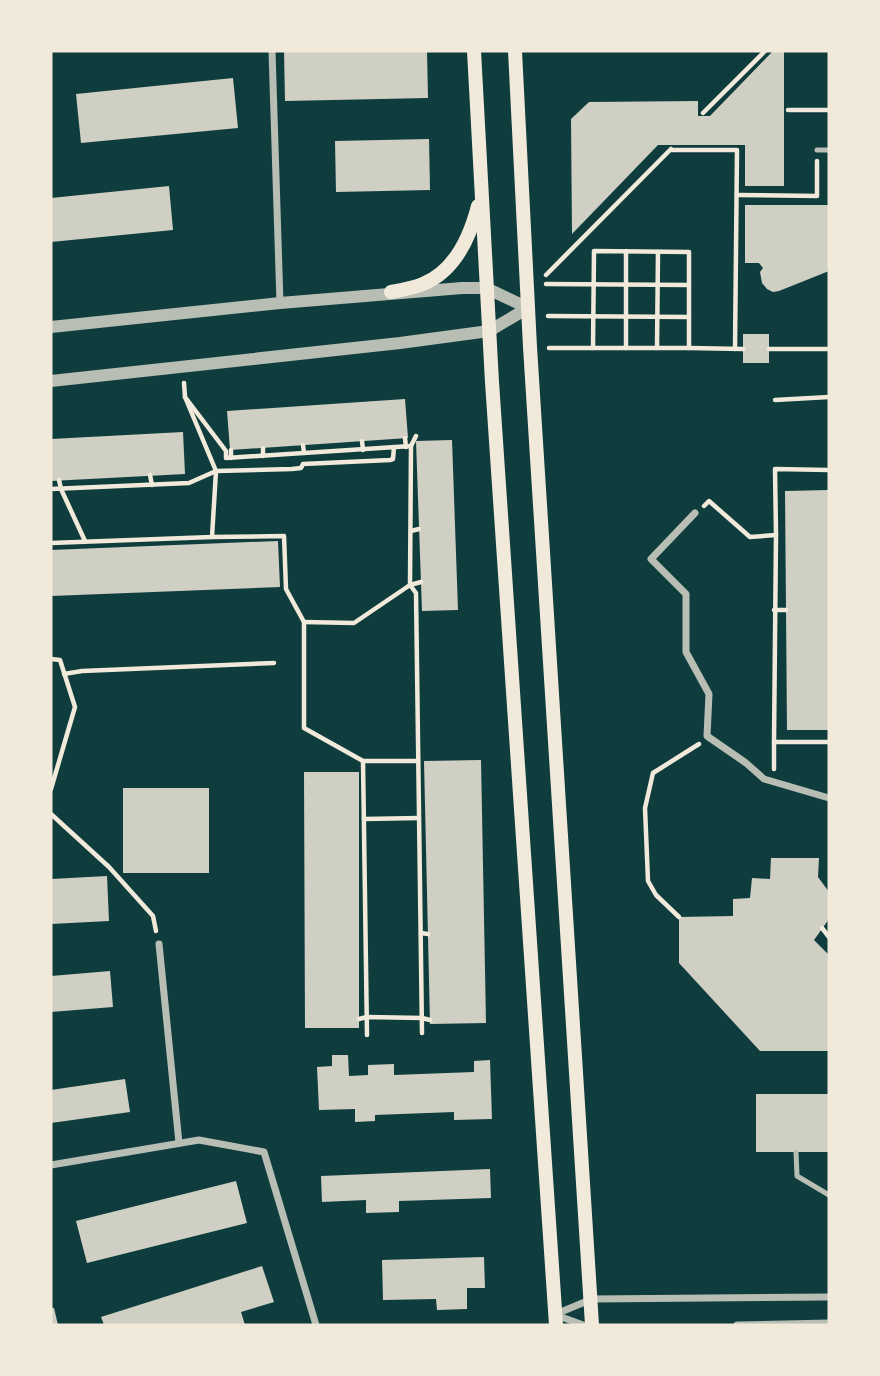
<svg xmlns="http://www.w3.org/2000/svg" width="880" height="1376" viewBox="0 0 880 1376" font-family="'IBM Plex Sans',sans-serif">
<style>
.building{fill:#cfcfc3}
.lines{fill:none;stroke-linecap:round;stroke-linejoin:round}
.path{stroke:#f1e9da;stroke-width:4.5}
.service{stroke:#b8beb3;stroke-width:5}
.minor{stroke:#b8beb3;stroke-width:7}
.tertiary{stroke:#b8beb3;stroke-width:12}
.secondary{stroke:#f1e9da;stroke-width:14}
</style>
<rect width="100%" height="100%" fill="#0f3d3e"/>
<g class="building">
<polygon points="284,51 427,51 428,98 285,101"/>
<polygon points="773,51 784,51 784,186 745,186 745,145 658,145 572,234 571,119 589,102 698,101 698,116 710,116"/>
<polygon points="233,78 238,128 81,143 76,94"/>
<polygon points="429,139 430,190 336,192 335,141"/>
<polygon points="169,186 173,230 51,242 51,198"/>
<polygon points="745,205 829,205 829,271 779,291 773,292 767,289 762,283 760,272 763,268 759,263 745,263"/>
<rect x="743" y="334" width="26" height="29"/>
<polygon points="405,399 408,438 230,450 227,411"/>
<polygon points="183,432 185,474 51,481 51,439"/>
<polygon points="452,440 458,610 422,611 416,441"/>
<polygon points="829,490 829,730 787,730 785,491"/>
<polygon points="278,541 280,587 51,596 51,550"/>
<polygon points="481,760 486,1023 430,1024 424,761"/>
<polygon points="304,772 359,772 359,1028 305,1028"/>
<rect x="123" y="788" width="86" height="85"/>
<polygon points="771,858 819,858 818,877 829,892 829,919 814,940 829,955 829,1051 760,1051 679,963 679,917 733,916 733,899 750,898 752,878 770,879"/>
<polygon points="107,876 109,921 51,924 51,879"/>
<polygon points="110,971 113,1007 51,1012 51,976"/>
<polygon points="332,1055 348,1055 349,1076 368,1075 368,1065 394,1064 394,1075 474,1072 474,1061 490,1060 492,1119 454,1120 454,1112 375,1115 375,1121 355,1122 355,1109 319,1110 317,1067 332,1066"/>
<polygon points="125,1079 130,1112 51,1123 51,1090"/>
<rect x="756" y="1094" width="73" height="58"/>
<polygon points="490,1169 491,1198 399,1201 399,1212 366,1213 366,1200 322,1202 321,1176"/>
<polygon points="236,1181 247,1223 87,1263 76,1221"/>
<polygon points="484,1257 485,1288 467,1288 467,1309 437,1310 436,1299 383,1300 382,1260"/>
<polygon points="262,1266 274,1302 241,1312 245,1325 104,1325 101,1317"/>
<polygon points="51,1308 54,1308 58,1325 51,1325"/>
</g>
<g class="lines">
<g class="path">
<polyline points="788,110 829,110"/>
<polyline points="703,113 765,51"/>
<polyline points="671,150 737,150 735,349"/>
<polyline points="737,195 817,196 817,161"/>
<polygon points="594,251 689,252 689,348 593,348"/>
<polyline points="546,275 671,149"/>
<polyline points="546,284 689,285"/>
<polyline points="548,316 689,317"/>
<polyline points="549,348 593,348"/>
<polyline points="626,348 626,251"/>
<polyline points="657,348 658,252"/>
<polyline points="689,348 743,349"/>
<polyline points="769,349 829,349"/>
<polyline points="184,383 185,397 216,471 212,537"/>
<polyline points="185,397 226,451 226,458 411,446"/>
<polyline points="775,400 829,397"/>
<polyline points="416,436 411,446 410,585 416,593 422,1033"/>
<polyline points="405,438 406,447"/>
<polyline points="362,441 363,450"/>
<polyline points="303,445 304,453"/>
<polyline points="263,448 263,456"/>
<polyline points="231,450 231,458"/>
<polyline points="150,475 152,485"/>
<polyline points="59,480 61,489 85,541"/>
<polyline points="51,489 189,483 216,471 292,469 301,468 303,464 390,460 393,459 394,447"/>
<polyline points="704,506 709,501 750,537 776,535 775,469 829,470"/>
<polyline points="411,531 419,529"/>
<polyline points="776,535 774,742 829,742"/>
<polyline points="51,543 212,537 284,536 286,589 304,622 304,728 363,761 418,761"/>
<polyline points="774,610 786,610"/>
<polyline points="304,622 354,623 410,585 421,582"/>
<polyline points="51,659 60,660 75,707 51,789"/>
<polyline points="64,674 82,671 274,663"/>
<polyline points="363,761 367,1035"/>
<polyline points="774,769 774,742"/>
<polyline points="51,814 109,867 153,916 156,931"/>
<polyline points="364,819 419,818"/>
<polyline points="679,917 656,895 648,881 645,808 653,773 699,744"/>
<polyline points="822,928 829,937"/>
<polyline points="421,933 428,934"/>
<polyline points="359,1019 367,1017 422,1018 430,1020"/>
</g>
<g class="service">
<polyline points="817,150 829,150"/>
<polyline points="796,1152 797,1176 829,1195"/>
</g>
<g class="minor">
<polyline points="272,51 280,303"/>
<polyline points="695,513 651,559 686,594 686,652 709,694 707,736 746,763 764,779 829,798"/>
<polyline points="159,944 179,1143"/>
<polyline points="51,1165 199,1140 264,1152 316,1325"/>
<polyline points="556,1314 592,1299 829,1297"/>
<polyline points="556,1315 583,1325"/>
<polyline points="737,1325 829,1323"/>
</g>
<g class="tertiary">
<polyline points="51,327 280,303 462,288 486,288 528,308"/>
<polyline points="51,381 400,343 489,331 528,308"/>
</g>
<g class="secondary">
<polyline points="474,51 492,382 556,1325"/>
<polyline points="515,51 530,347 592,1325"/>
<path d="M391,292C402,290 413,288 423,284C455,271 470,237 478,206"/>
</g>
</g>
<rect width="880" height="1376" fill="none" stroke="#f1e9da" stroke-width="105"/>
</svg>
